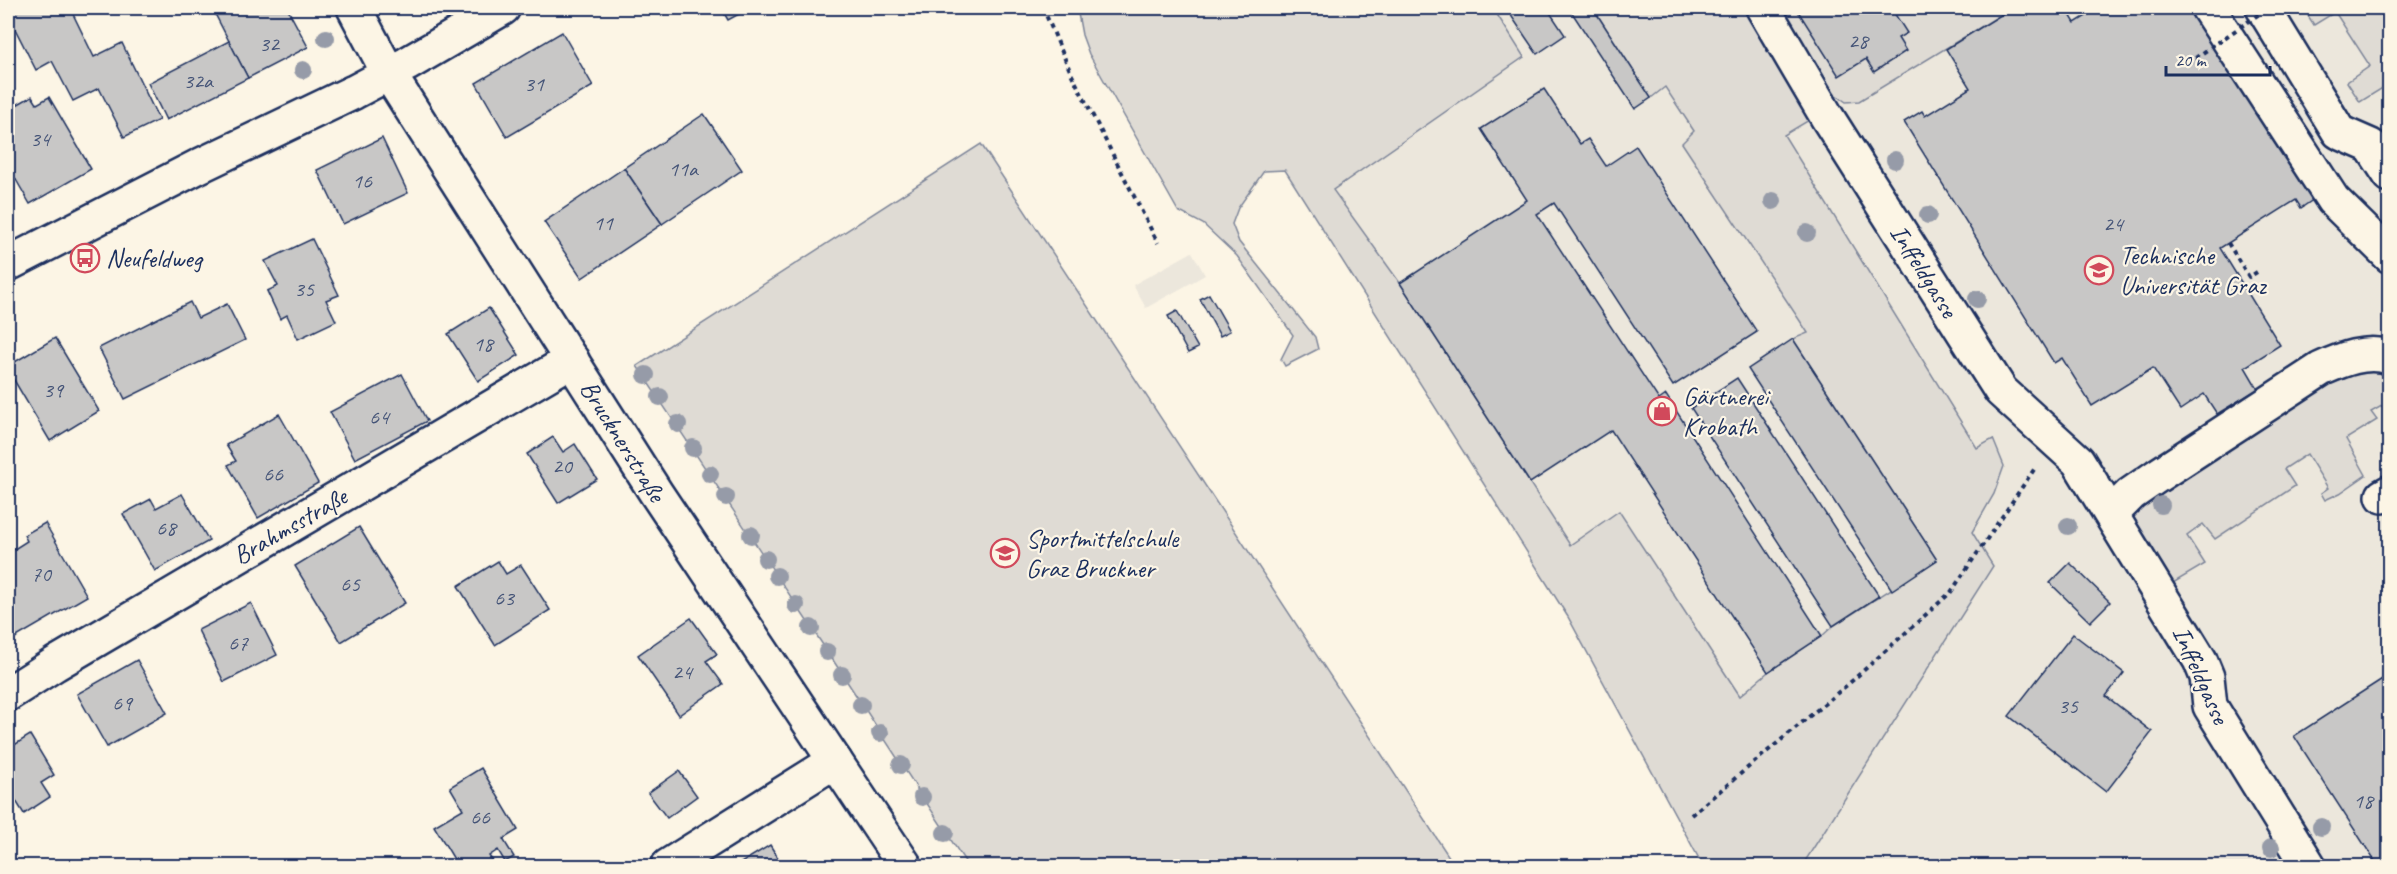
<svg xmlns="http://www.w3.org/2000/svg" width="2397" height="874" viewBox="0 0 2397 874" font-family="Caveat,sans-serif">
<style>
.built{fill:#ece7dc}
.green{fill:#dfdbd4;stroke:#7d8599;stroke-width:1.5}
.building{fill:#c8c7c6;stroke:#1b2f5e;stroke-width:1.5}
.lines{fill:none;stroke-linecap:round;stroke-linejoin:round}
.minor-casing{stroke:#1b2f5e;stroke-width:38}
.major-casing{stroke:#1b2f5e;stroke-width:38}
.path{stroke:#1b2f5e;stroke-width:4;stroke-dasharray:4.5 4.5;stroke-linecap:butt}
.minor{stroke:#fcf5e5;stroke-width:33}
.major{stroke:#fcf5e5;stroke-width:33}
.path-bridge{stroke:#1b2f5e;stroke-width:4;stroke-dasharray:4.5 4.5;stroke-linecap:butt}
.tree{fill:#969ba8}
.labels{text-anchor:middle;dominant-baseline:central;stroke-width:4.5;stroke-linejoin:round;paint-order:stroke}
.number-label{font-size:22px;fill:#465578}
.poi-label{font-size:26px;fill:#1b2f5e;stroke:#fcf5e5;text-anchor:start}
.street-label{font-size:26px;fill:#1b2f5e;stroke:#fcf5e5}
</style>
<rect width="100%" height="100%" fill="#fcf5e5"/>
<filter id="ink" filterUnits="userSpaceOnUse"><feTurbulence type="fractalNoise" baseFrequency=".0167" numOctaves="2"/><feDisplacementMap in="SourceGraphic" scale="12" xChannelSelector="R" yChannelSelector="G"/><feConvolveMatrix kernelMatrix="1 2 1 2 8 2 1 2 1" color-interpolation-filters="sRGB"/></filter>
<g filter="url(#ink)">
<g class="built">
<polygon points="1493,8 1593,8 1651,98 1665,87 1694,131 1682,143 1808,334 1794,339 1937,560 1833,626 1822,636 1768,672 1739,696 1619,511 1570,545 1400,283 1333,190 1524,58"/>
<polygon points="1645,8 2389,8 2389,866 1802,866 1993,566"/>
<polygon points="1192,252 1205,275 1146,308 1133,285"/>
</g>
<g class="green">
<polygon points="1077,8 1493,8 1524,57 1333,190 1400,283 1570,545 1619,511 1740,696 1768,672 1822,636 1833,626 1937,560 1793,339 1808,333 1682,143 1694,131 1665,87 1651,98 1593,8 1754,8 1811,119 1784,135 1977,448 1993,439 2004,466 1994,494 1972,532 1993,566 1802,866 1703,866 1568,617 1285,170 1264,171 1238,208 1232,224 1239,242 1315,337 1318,349 1285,366 1281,359 1293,335 1237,256 1203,224 1178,211 1089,54 1082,35"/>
<polygon points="1775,8 2012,8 1859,101 1846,102 1832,92"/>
<polygon points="2303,8 2389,8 2389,95 2384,87 2360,102 2347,82 2370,66 2335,12 2314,25"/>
<polygon points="981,144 1455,866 968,866 827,651 637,366"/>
<polygon points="2352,366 2389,371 2389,402 2371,412 2377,420 2346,439 2366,475 2340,493 2325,500 2321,493 2328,488 2307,454 2284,469 2295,486 2215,539 2203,524 2187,536 2205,564 2168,586 2141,540 2133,519 2136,505"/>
</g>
<g class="building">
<polygon points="8,8 70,8 94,57 122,43 159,120 124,137 99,88 73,101 52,61 36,70 8,15"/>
<polygon points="212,8 287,8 308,47 248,78"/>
<polygon points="721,8 750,8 728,20"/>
<polygon points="1506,8 1547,8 1565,35 1537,54"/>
<polygon points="1569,8 1593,8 1651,98 1635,109"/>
<polygon points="1796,8 1891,8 1907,33 1898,38 1906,51 1874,72 1866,59 1839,76"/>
<polygon points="2012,8 2066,8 2075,23 2091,13 2087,8 2198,8 2317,197 2301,208 2296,200 2220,248 2280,345 2245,367 2258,389 2217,414 2204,394 2180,410 2153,368 2092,406 2062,358 2054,363 1904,122 1922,111 1925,116 1970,88 1946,49"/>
<polygon points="562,32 593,86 507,137 476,83"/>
<polygon points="229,41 248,78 166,120 148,83"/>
<polygon points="1544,89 1580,144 1588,139 1606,166 1636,146 1757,332 1673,386 1554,203 1537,214 1659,400 1666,395 1822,636 1768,672 1611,430 1530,483 1400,283 1527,200 1481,129"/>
<polygon points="32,96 37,104 49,97 91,169 30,204 15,178 8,183 8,110"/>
<polygon points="704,114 742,170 662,224 624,168"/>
<polygon points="382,138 408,193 343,224 317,170"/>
<polygon points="624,168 662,224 582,278 544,222"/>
<polygon points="312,239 339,295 326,300 336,321 298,339 287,315 280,319 267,291 278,286 265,261"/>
<polygon points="1209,294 1230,331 1220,336 1200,299"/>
<polygon points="190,302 198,318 227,304 245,340 125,399 99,348"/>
<polygon points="489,308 519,355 478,381 448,334"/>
<polygon points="1177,311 1198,348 1188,353 1168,316"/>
<polygon points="55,338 99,411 50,441 8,370 8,366"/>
<polygon points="1793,339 1937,560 1892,590 1748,369"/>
<polygon points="402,374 427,421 355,459 330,412"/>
<polygon points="1737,378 1879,596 1833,626 1691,408"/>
<polygon points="279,414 318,483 258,518 228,465 236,461 226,445"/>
<polygon points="553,437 563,452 575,444 597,479 558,503 527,454"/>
<polygon points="182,494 209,541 155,571 123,514 151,499 156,508"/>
<polygon points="45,523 87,596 15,638 8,626 8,553 27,541 24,535"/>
<polygon points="359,527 405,603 341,642 295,566"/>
<polygon points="498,561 506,574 521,565 550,610 495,645 458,586"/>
<polygon points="2070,563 2110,602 2090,622 2050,583"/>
<polygon points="251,603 277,655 224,682 198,630"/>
<polygon points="691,618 717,654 706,661 723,684 679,715 638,655"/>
<polygon points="2073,634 2124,673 2106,696 2152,732 2106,792 2009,716"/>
<polygon points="137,660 167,713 107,747 77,694"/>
<polygon points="2390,674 2390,866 2378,866 2294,736"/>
<polygon points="30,735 54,775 41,783 50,797 24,814 8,788 8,749"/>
<polygon points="481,768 518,830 503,839 514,857 505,862 498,850 489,856 494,863 488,866 458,866 434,826 463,809 450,787"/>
<polygon points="679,771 697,796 667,818 648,793"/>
<polygon points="770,845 783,866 736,866"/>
</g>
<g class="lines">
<g class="minor-casing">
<g id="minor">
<polyline points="1763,8 1827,117 2001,391 2078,461 2200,660 2207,677 2210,706 2309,866"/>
<polyline points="2208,8 2333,200 2390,256"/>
<polyline points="2263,8 2339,132 2371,146 2390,175"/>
<polyline points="8,264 197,167 354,92 407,64 503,8"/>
<polyline points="2383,496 2390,492"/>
<path d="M2112,513L2131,494L2157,476L2321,369C2343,359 2365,350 2390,357"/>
<polyline points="8,694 55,664 572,360"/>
<polyline points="668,866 835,761"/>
</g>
</g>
<g class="major-casing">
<polyline id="major" points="354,8 389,74 656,493 905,866"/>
</g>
<g class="path">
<polyline points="1043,8 1071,73 1158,243"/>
<polyline points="2228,243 2249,277 2257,272"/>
<polyline points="1691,815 1853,680 1951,592 2035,468"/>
</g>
<use href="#minor" class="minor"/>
<use href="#major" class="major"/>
<polyline class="path-bridge" points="2188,63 2265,10"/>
</g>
<g class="tree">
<circle cx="326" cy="38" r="9"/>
<circle cx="303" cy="70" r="9"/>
<circle cx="1895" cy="160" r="9"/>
<circle cx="1773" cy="201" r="9"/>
<circle cx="1928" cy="215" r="9"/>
<circle cx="1807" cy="233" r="9"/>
<circle cx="1977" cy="299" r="9"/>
<circle cx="646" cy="375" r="9"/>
<circle cx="660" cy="397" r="9"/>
<circle cx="678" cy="424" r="9"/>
<circle cx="693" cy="448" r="9"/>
<circle cx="710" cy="474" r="9"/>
<circle cx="726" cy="497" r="9"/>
<circle cx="2161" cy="505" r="9"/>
<circle cx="2068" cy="526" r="9"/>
<circle cx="751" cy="535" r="9"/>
<circle cx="766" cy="559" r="9"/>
<circle cx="777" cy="576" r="9"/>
<circle cx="796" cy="605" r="9"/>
<circle cx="811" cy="628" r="9"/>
<circle cx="827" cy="652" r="9"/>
<circle cx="842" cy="675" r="9"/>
<circle cx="861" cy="705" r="9"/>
<circle cx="880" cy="733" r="9"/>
<circle cx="901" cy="765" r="9"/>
<circle cx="922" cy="797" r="9"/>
<circle cx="2321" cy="827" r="9"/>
<circle cx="945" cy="833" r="9"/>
<circle cx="2271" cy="848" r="9"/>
</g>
</g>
<defs>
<g id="bus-ring" transform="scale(1.5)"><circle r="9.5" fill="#fcf5e5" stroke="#d1495b" stroke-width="1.5"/><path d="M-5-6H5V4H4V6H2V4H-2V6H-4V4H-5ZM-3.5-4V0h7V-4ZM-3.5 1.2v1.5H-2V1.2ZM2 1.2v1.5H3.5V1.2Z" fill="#d1495b"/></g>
<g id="university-ring" transform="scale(1.5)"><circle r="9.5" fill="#fcf5e5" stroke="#d1495b" stroke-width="1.5"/><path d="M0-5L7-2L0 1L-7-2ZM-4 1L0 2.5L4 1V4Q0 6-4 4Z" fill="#d1495b"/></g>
<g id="shop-ring" transform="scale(1.5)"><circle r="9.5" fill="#fcf5e5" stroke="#d1495b" stroke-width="1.5"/><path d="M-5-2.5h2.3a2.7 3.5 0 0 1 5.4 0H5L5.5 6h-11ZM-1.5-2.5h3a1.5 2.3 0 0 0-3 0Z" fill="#d1495b"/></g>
<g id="school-ring" transform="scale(1.5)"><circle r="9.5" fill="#fcf5e5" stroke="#d1495b" stroke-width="1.5"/><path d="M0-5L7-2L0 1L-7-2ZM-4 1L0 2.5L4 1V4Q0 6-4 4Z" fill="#d1495b"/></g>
</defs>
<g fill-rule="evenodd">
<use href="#bus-ring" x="85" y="258"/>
<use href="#university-ring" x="2099" y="270"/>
<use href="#shop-ring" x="1662" y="411"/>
<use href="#school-ring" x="1005" y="553"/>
</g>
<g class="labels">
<g class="number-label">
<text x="1858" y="41">28</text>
<text x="269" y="44">32</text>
<text x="198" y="81">32a</text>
<text x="534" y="84">31</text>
<text x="40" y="139">34</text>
<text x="683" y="169">11a</text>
<text x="362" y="181">16</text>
<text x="603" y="223">11</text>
<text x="2113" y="224">24</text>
<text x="304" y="289">35</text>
<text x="483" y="344">18</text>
<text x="53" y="390">39</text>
<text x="379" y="417">64</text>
<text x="562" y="466">20</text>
<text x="273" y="474">66</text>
<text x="166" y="528">68</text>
<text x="41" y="574">70</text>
<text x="350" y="584">65</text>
<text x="504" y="598">63</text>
<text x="238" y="643">67</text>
<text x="682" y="672">24</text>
<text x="122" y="703">69</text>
<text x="2068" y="706">35</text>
<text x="2363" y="801">18</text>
<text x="480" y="817">66</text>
</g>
<g class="poi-label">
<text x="2120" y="255">Technische<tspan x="2120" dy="30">Universität Graz</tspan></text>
<text x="106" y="258">Neufeldweg</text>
<text x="1683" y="396">Gärtnerei<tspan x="1683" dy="30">Krobath</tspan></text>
<text x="1026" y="538">Sportmittelschule<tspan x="1026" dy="30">Graz Bruckner</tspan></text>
</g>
<g class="street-label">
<text transform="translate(1924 271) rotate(58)">Inffeldgasse</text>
<text transform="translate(623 441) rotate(58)">Brucknerstraße</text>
<text transform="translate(290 526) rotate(-30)">Brahmsstraße</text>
<text transform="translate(2201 675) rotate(66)">Inffeldgasse</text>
</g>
</g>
<rect width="2397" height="874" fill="none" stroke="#fcf5e5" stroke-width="30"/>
<rect x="15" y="15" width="2367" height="844" fill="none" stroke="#1b2f5e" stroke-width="2" filter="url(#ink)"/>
<path d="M2166 66v9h104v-9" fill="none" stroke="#1b2f5e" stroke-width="3"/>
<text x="2175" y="66" font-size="18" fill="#1b2f5e" stroke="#fcf5e5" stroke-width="4.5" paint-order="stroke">20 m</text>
</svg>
